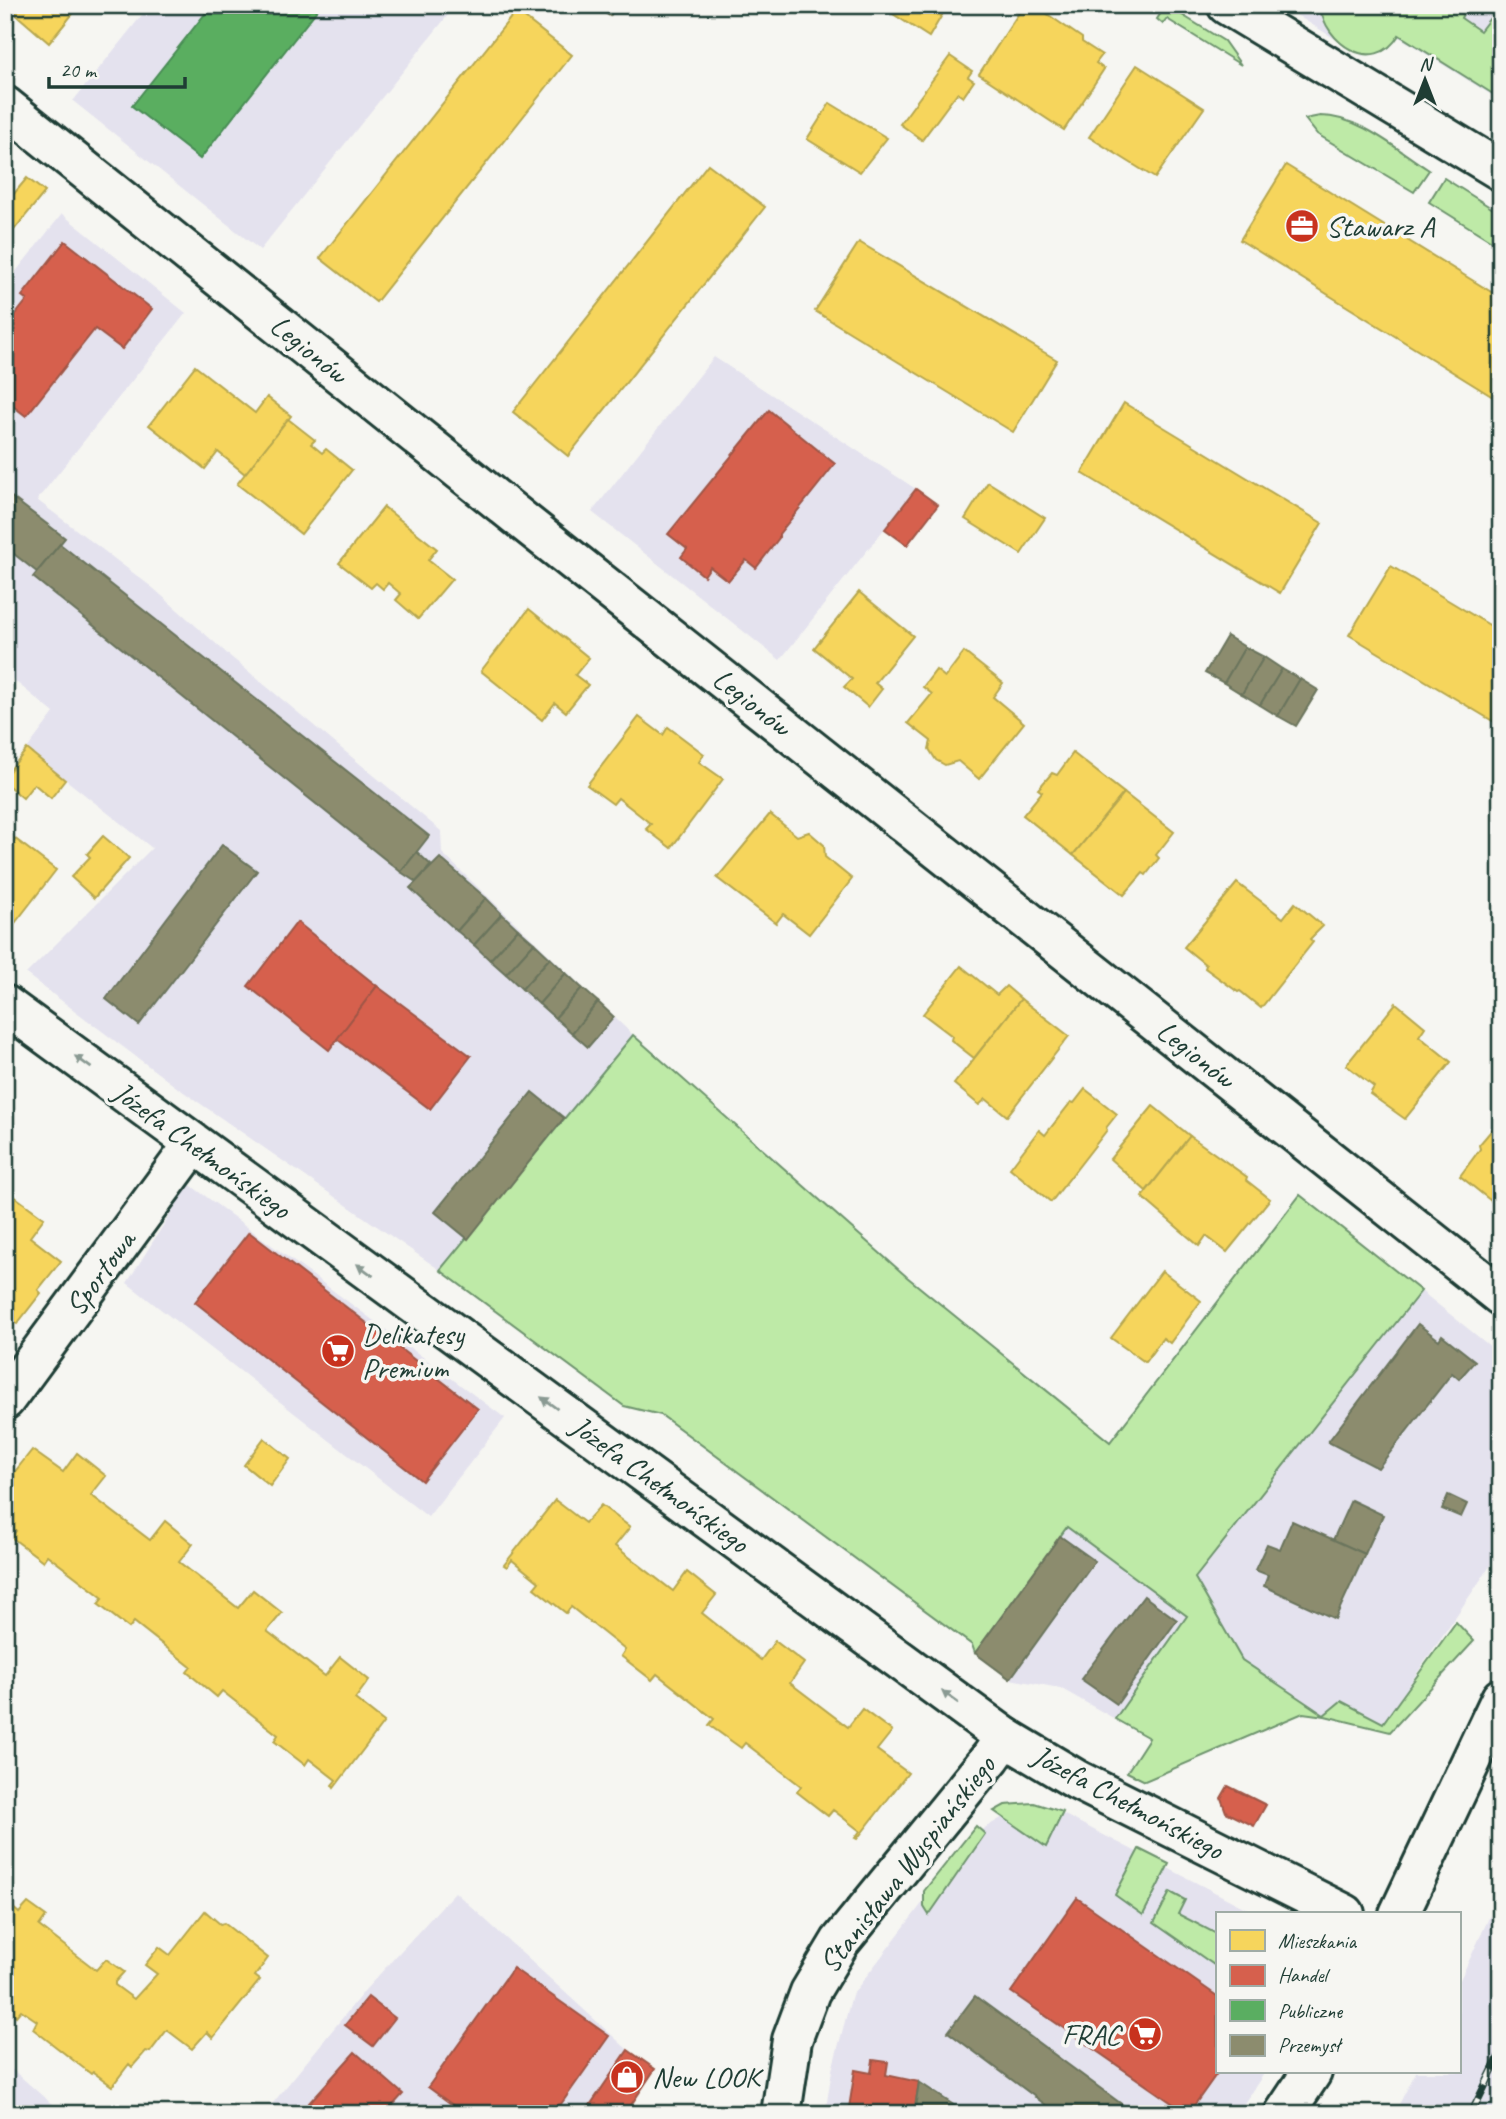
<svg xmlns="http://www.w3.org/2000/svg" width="1506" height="2119" viewBox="0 0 1506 2119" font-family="Caveat,sans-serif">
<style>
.built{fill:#e4e2ee}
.green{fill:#beeaa7;stroke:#6e946e;stroke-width:2}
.homes{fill:#f6d55c;stroke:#b6a750;stroke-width:2}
.shops{fill:#d6604d;stroke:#9f5646;stroke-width:2}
.public{fill:#5aae61;stroke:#488c54;stroke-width:2}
.industry{fill:#8c8c6e;stroke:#6b745d;stroke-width:2}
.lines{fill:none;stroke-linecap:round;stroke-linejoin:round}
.minor-casing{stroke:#1f3d34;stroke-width:44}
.tertiary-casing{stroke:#1f3d34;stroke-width:44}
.minor{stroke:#f6f6f2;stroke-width:38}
.tertiary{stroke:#f6f6f2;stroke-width:38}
.rail-casing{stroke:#1f3d34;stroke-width:8}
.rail{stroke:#f6f6f2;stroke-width:5;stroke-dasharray:16;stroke-linecap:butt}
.oneway{fill:#8a9a93}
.labels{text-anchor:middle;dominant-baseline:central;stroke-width:7;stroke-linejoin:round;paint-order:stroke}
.poi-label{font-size:30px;fill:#1f3d34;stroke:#f6f6f2;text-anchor:start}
.street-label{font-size:30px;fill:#1f3d34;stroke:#f6f6f2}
</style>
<rect width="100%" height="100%" fill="#f6f6f2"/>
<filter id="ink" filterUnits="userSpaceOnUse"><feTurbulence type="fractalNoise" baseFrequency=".0143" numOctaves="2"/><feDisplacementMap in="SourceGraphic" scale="14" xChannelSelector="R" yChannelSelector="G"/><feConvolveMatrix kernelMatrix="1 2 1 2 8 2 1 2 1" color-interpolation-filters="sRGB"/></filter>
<g filter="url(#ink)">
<g class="built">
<polygon points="150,5 456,5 260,250 73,101"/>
<polygon points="1280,5 1501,5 1501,101 1391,32 1363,56"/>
<polygon points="62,214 186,313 37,500 153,588 231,657 441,831 442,853 633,1035 440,1270 175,1086 26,974 152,848 27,749 54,713 5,673 5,285"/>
<polygon points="714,357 916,489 780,660 592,512"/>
<polygon points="189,1184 505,1418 428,1517 127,1283"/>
<polygon points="1421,1291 1501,1355 1501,1550 1383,1723 1341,1701 1325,1716 1242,1660 1194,1576"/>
<polygon points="1066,1527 1187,1616 1115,1719 1060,1688 1010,1679 975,1653"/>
<polygon points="1015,1810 1059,1812 1257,1914 1217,1914 1217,2072 1265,2072 1237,2114 825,2114 832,2070 852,1995 976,1833"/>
<polygon points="455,1892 628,2050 584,2114 264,2114 366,1989"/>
<polygon points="1501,1892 1501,2114 1394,2114 1416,2072 1459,2072 1459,1982"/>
<polygon points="5,2063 63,2114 5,2114"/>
</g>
<g class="green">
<polygon points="1166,5 1224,41 1241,65 1167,19 1163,24 1157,19"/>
<path d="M1320,5H1467L1461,18L1480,31L1490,18L1501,25V99L1399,35C1374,77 1324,43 1320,5Z"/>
<path d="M1320,116C1360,116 1396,149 1429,170L1414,192L1317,134L1305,119Z"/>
<polygon points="1444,178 1501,214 1501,247 1429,202"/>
<polygon points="633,1035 907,1277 1110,1442 1300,1195 1421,1291 1195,1578 1242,1660 1324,1715 1341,1701 1383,1723 1456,1622 1474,1641 1390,1732 1325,1716 1303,1713 1145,1781 1127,1772 1149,1738 1115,1719 1187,1616 1067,1527 975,1653 972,1645 661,1415 624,1406 440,1270"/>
<polygon points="1034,1803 1063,1812 1046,1847 994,1811 1005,1805"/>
<polygon points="976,1826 985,1834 929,1915 924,1907 924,1891"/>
<polygon points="1139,1849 1169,1864 1143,1915 1115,1895"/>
<polygon points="1170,1892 1185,1900 1178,1914 1217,1934 1217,1967 1154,1923"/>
</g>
<g class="homes">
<polygon points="5,5 80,5 49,43"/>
<polygon points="879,5 948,5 929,37"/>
<polygon points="1024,5 1034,5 1082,38 1082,42 1102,55 1096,63 1104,69 1064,130 979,74"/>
<polygon points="516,11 572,55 376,302 320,258"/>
<polygon points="950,56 972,71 968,77 974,81 963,97 957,93 922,140 900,124"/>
<polygon points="1137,65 1204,108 1155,178 1089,137"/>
<polygon points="830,103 887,138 860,172 807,139"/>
<polygon points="708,164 765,207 568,456 513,412"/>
<polygon points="1286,165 1501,298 1501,402 1240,240"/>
<polygon points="27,178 45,192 5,241 5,199 8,201"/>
<polygon points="859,242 1057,360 1013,432 815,311"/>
<polygon points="195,366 255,413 267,397 291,416 245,474 218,452 205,469 149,425"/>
<polygon points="1124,403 1322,523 1280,593 1082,473"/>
<polygon points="288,419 315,440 311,444 322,453 326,449 352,470 301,534 237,484"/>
<polygon points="988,482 1045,518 1021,554 965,519"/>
<polygon points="384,507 437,549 428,560 452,579 418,619 396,600 401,594 388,583 383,589 376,583 371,588 339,563"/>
<polygon points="1391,566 1501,632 1501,726 1349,635"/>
<polygon points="859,592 913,636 875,683 882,689 868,707 844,687 852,679 814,648"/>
<polygon points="529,609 589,658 575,675 588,685 566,712 555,703 542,720 481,671"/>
<polygon points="964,652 1003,683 993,697 1024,723 979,779 958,761 945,765 936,760 929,749 931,741 908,723 932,694 923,687 936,670 945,677"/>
<polygon points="639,717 663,735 668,727 704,754 699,762 723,779 671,848 646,829 651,824 618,798 613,804 587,785"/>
<polygon points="27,749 65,780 51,798 34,784 23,798 5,783 5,776"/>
<polygon points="1073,753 1124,793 1073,855 1023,815 1042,792 1038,789 1052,773 1057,775"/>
<polygon points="1124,793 1174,832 1156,855 1159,858 1146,875 1143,873 1124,895 1073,855"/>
<polygon points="770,814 797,836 809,832 824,845 825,857 852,879 809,934 783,914 776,923 717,878"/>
<polygon points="5,831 56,870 12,927 5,922"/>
<polygon points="103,836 129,858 94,898 71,877 90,857 87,854"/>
<polygon points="1237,883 1283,918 1295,903 1323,926 1310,939 1313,942 1261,1008 1240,991 1238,992 1205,968 1206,965 1184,947"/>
<polygon points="961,966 997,995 1006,986 1021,999 974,1058 951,1040 952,1036 923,1014"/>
<polygon points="1021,999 1069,1036 1007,1116 986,1099 979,1105 954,1084"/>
<polygon points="1396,1003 1425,1027 1419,1036 1451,1062 1405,1119 1370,1094 1374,1087 1346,1065"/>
<polygon points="1085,1089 1117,1114 1106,1128 1107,1130 1051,1202 1010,1168 1039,1130 1045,1135 1071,1102 1074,1103"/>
<polygon points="1153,1106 1190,1136 1146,1191 1110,1159"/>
<polygon points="1501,1119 1501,1209 1460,1176 1480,1149 1479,1145"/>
<polygon points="1190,1136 1247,1177 1246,1180 1270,1199 1227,1252 1206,1236 1199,1246 1142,1197"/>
<polygon points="14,1196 44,1218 30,1237 61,1261 38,1290 41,1293 17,1324 5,1316 5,1207"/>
<polygon points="1162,1271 1201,1301 1170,1343 1163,1338 1145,1362 1111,1338"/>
<polygon points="264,1438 290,1459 270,1486 244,1465"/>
<polygon points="32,1450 63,1472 77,1453 106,1476 91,1495 150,1540 165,1521 193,1544 179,1562 238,1608 253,1590 282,1613 267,1631 325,1676 340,1657 369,1680 355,1699 384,1722 334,1788 332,1785 336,1780 309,1759 305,1765 274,1741 278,1735 222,1691 217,1697 187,1672 191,1667 134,1622 129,1628 98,1604 103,1598 47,1555 43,1561 11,1537 16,1531 5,1522 5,1484"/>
<polygon points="555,1500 585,1523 601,1505 630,1527 615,1546 673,1591 687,1572 716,1595 702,1613 761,1660 775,1641 804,1663 790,1683 848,1727 862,1709 892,1731 877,1750 908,1773 857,1839 855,1838 860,1831 833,1810 828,1816 797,1792 801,1786 745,1743 741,1748 709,1725 714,1719 657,1674 652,1680 621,1656 625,1650 571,1607 566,1613 534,1588 539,1582 512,1560 507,1567 504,1565"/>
<polygon points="5,1901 19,1913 28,1903 46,1916 39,1926 96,1970 106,1959 124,1972 115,1982 115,1985 134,1999 157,1974 145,1965 159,1947 170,1955 205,1911 220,1924 224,1923 268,1958 255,1976 260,1980 213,2038 207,2032 192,2049 167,2030 150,2052 146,2051 132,2067 129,2064 112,2086 93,2072 91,2074 33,2029 37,2021 21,2010 16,2016 5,2007"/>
</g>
<g class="shops">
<polygon points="65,241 152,309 122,349 95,329 26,416 5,400 5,328 27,300 22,296"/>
<polygon points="769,410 835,464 779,534 779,538 756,568 746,560 728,581 710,567 704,576 681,557 687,549 668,534"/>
<polygon points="916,489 938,505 907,545 885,529"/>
<polygon points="297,922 377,986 329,1050 248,986"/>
<polygon points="377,986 471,1056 430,1109 337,1039"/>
<polygon points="249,1232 478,1409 422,1481 195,1302"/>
<polygon points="1228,1786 1266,1805 1254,1826 1226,1812 1221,1798"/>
<polygon points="1077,1898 1217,1996 1218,2072 1188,2114 1011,1992"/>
<polygon points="513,1968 609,2036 554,2114 465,2114 428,2087"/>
<polygon points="368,1997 395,2018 373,2046 345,2025"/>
<polygon points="628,2050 655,2069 625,2114 584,2114"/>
<polygon points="355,2052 403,2094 385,2114 299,2114"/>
<polygon points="873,2060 888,2062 886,2075 919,2082 914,2114 848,2114 855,2070 871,2073"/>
</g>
<polygon class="public" points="212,5 321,5 200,159 132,106"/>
<g class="industry">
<polygon points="592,5 616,5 610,16"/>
<polygon points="5,492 65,538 37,572 5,547"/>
<polygon points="60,544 429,836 401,872 33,577"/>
<polygon points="1227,636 1245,647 1224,683 1205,673"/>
<polygon points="1245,647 1264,657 1242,694 1224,683"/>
<polygon points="1264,657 1282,669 1260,705 1242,694"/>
<polygon points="1282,669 1300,679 1278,716 1260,705"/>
<polygon points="1300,679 1318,690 1296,726 1278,716"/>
<polygon points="222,845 257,871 139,1025 106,999"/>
<polygon points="417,852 431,865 416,882 401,872"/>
<polygon points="440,858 486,898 457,931 410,888"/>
<polygon points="486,898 502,914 474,945 457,931"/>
<polygon points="502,914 518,929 490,960 474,945"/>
<polygon points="518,929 534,943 506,974 490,960"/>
<polygon points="534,943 550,958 522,989 506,974"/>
<polygon points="550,958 566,973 539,1004 522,989"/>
<polygon points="566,973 582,988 555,1018 539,1004"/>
<polygon points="582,988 598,1002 572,1033 555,1018"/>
<polygon points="598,1002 614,1017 588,1047 572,1033"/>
<polygon points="532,1092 564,1118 468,1239 435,1212"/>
<polygon points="1418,1324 1439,1340 1442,1335 1475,1361 1459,1379 1452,1373 1378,1468 1328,1442"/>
<polygon points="1448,1495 1467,1504 1461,1517 1442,1509"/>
<polygon points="1351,1500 1383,1515 1365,1554 1333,1540"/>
<polygon points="1292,1521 1365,1554 1335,1619 1264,1586 1268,1575 1255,1570 1267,1544 1280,1549"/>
<polygon points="1060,1536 1095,1561 1010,1679 975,1653"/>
<polygon points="1144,1596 1177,1620 1117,1704 1081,1679"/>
<polygon points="975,1996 1135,2114 1058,2114 948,2032"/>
<polygon points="919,2082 967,2114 914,2114"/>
</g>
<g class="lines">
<g class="minor-casing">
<g id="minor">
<polyline points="1227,5 1501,171"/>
<polyline points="5,106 528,525 1501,1296"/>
<polyline points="5,1005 1005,1737 1077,1780 1345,1914"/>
<polyline points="5,1400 193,1145"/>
<polyline points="781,2114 792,2040 810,1992 840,1942 991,1757 1005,1737"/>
</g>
</g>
<g class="tertiary-casing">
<g id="tertiary">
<polyline points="1399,1914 1501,1698"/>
<polyline points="1284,2114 1312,2072"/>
</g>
</g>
<use href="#minor" class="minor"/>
<use href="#tertiary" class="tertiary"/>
<g class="rail-casing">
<polyline id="rail" points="1471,2114 1501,2053"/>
</g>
<use href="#rail" class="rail"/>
</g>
<defs><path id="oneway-solid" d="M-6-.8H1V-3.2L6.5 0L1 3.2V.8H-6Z" transform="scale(1.75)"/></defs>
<g class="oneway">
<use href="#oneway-solid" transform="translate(83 1062) rotate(-144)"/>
<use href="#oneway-solid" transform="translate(365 1270) rotate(-144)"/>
<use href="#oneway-solid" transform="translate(549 1403) rotate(-144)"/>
<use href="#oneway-solid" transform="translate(950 1697) rotate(-144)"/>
</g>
</g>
<defs>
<g id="office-disc" transform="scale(1.75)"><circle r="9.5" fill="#c8321e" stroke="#f6f6f2"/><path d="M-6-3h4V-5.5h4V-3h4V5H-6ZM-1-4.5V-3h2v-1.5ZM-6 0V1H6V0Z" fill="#fff"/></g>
<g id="supermarket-disc" transform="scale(1.75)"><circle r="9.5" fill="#c8321e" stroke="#f6f6f2"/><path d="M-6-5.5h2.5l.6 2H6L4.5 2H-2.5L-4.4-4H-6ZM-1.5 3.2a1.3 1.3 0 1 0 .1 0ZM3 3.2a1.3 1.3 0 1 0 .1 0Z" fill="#fff"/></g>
<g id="shop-disc" transform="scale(1.75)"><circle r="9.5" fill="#c8321e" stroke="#f6f6f2"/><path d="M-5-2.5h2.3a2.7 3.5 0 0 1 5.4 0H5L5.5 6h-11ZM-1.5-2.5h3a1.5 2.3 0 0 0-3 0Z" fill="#fff"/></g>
</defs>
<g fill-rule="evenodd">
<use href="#office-disc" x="1302" y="226"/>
<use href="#supermarket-disc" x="338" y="1351"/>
<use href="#supermarket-disc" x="1145" y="2034"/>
<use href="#shop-disc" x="627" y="2077"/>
</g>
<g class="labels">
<g class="poi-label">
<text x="1326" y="226">Stawarz A</text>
<text x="362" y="1334">Delikatesy<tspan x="362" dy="34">Premium</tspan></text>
<text x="1120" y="2034" text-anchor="end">FRAC</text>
<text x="652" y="2077">New LOOK</text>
</g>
<g class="street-label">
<text transform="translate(309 349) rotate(39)">Legionów</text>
<text transform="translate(752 702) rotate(38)">Legionów</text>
<text transform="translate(1196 1054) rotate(38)">Legionów</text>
<text transform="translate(202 1150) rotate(36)">Józefa Chełmońskiego</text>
<text transform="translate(100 1273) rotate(-54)">Sportowa</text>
<text transform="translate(660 1484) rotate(36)">Józefa Chełmońskiego</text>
<text transform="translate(1128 1802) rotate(28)">Józefa Chełmońskiego</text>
<text transform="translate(907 1864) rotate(-52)">Stanisława Wyspiańskiego</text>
</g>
</g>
<rect width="1506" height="2119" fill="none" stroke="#f6f6f2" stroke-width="28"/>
<rect x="14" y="14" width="1478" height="2091" fill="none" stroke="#1f3d34" stroke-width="2.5" filter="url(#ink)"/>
<rect x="1216" y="1912" width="245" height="161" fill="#f6f6f2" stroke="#a0aca6" stroke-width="2"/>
<rect x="1230" y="1930" width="35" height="21" fill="#f6d55c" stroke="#a0aca6" stroke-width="2"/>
<text x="1278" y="1948" font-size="21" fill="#1f3d34">Mieszkania</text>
<rect x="1230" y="1965" width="35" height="21" fill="#d6604d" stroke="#a0aca6" stroke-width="2"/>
<text x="1278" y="1982" font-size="21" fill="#1f3d34">Handel</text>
<rect x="1230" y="2000" width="35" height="21" fill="#5aae61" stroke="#a0aca6" stroke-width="2"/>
<text x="1278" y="2018" font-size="21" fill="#1f3d34">Publiczne</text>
<rect x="1230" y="2035" width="35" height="21" fill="#8c8c6e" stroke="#a0aca6" stroke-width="2"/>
<text x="1278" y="2052" font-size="21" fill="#1f3d34">Przemysł</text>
<g transform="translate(1425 80)" stroke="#f6f6f2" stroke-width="5" paint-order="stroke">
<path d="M0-5L12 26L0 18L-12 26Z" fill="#1f3d34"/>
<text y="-10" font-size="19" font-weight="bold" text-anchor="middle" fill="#1f3d34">N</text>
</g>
<path d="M49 77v10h136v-10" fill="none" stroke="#1f3d34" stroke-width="3.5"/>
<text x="60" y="77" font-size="21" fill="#1f3d34" stroke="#f6f6f2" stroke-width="5" paint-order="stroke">20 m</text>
</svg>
